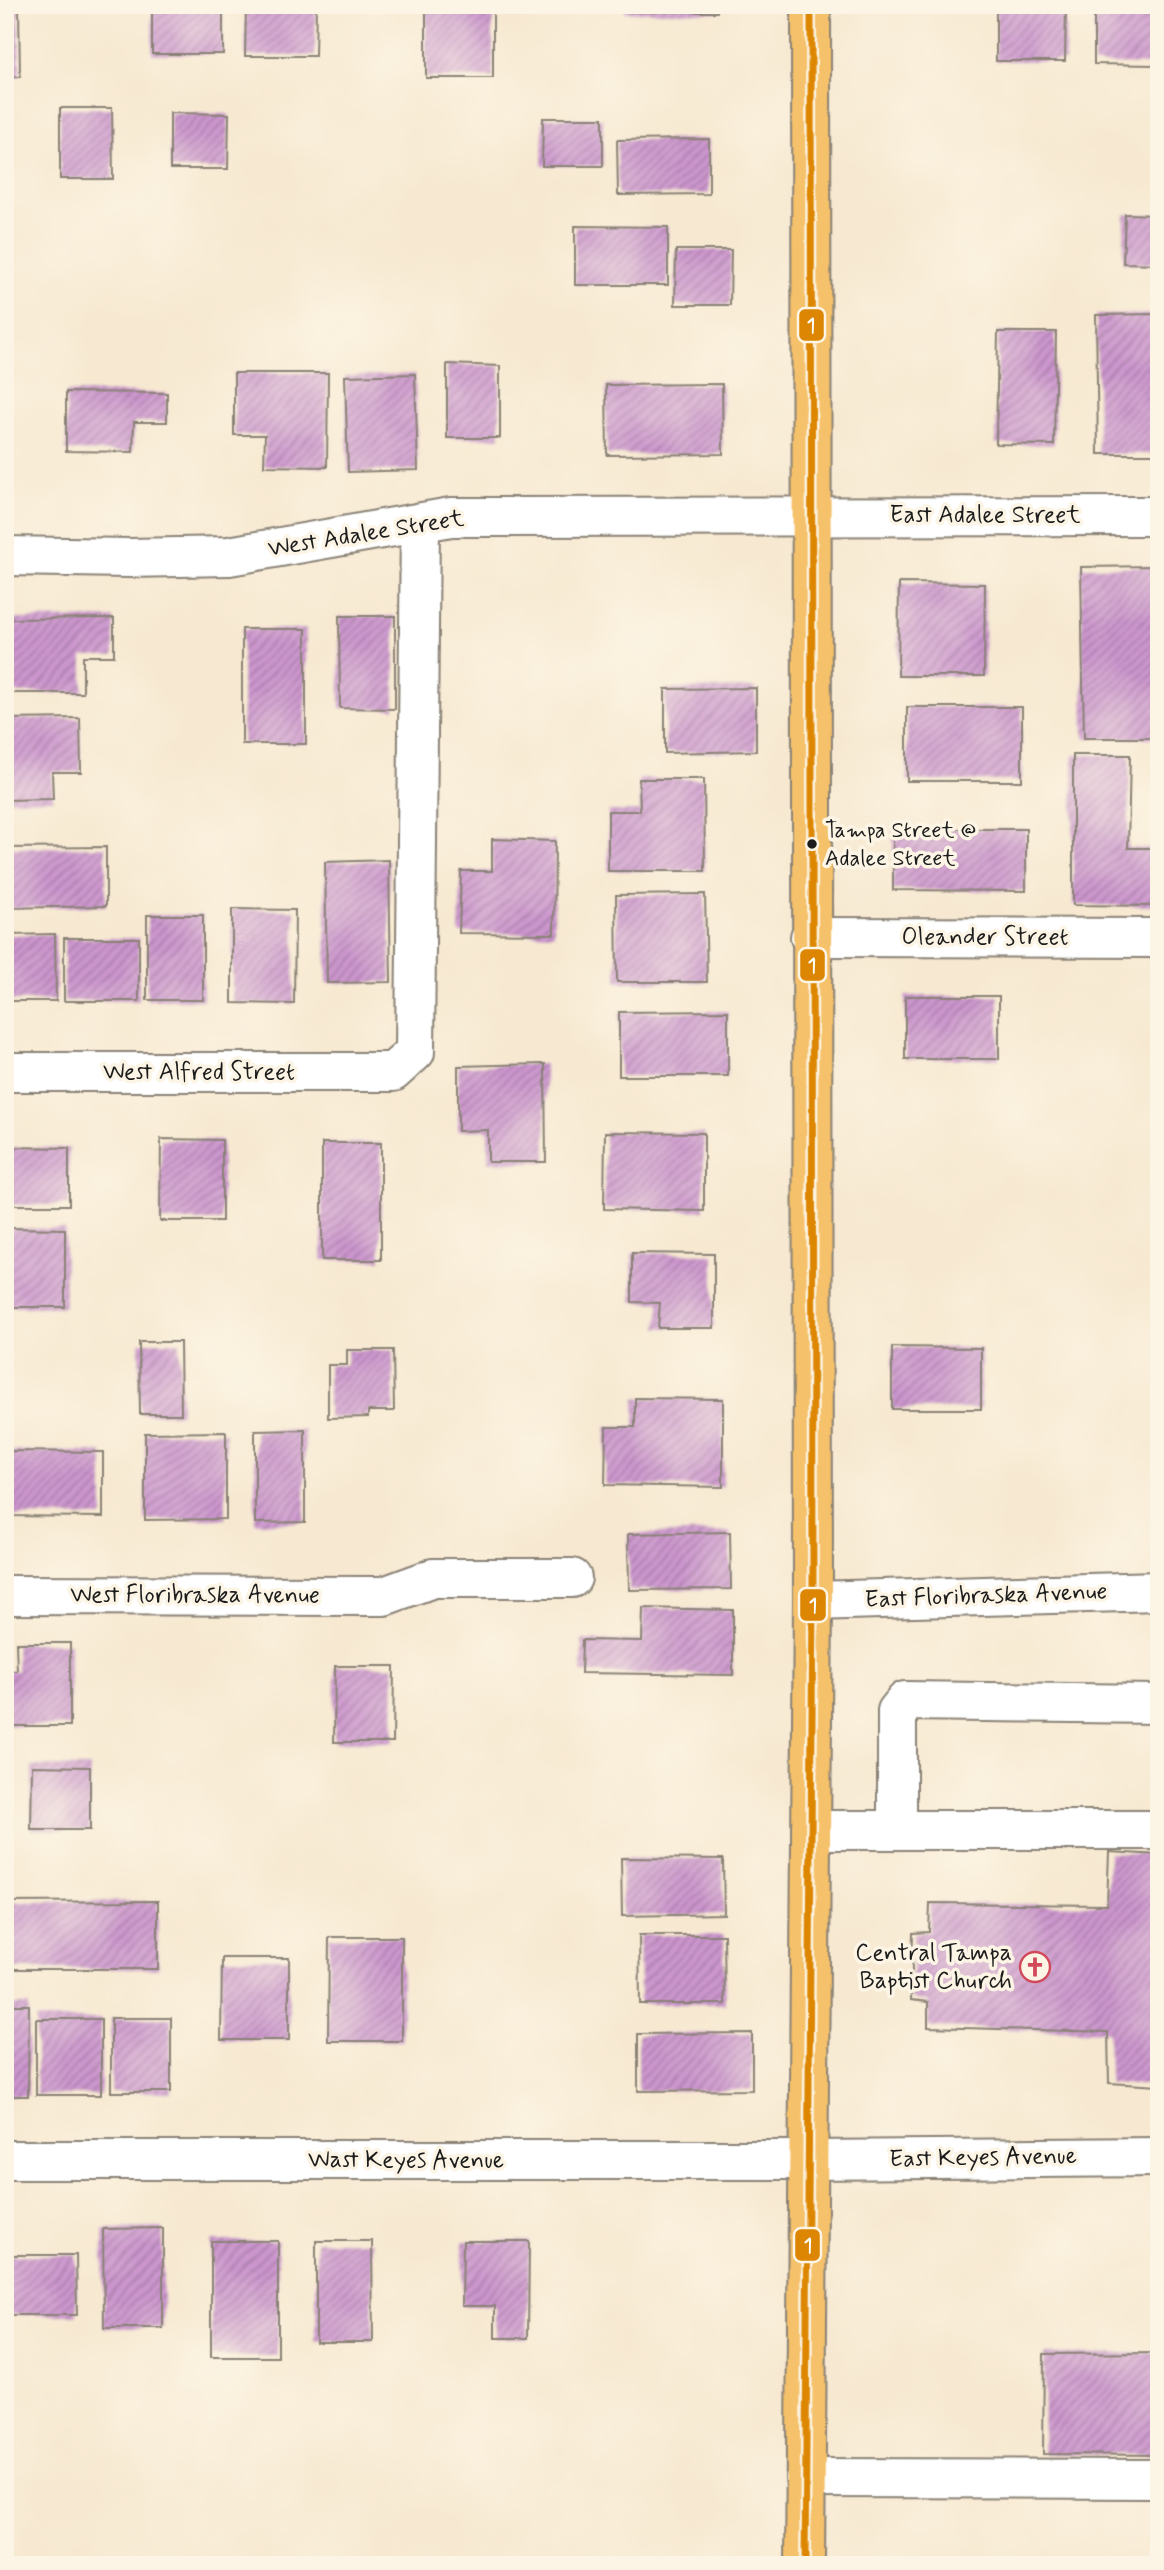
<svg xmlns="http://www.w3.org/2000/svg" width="1164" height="2570" viewBox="0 0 1164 2570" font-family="Mynerve,sans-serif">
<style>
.building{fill:url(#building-hatch)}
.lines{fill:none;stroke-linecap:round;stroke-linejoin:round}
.minor-casing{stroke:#8a8276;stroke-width:42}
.major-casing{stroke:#8a8276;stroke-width:42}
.minor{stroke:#fff;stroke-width:38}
.major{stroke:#f5c16b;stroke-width:38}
.bus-1-casing{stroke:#fcf5e5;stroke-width:12}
.bus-1{stroke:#dd8604;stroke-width:7}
.bus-dot{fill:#1c1c1c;stroke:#fcf5e5;stroke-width:2.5}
.labels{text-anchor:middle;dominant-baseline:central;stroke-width:7;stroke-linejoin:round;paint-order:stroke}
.bus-label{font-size:22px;fill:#1c1c1c;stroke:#fcf5e5;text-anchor:start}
.street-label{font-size:24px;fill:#1c1c1c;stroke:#fcf5e5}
.poi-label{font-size:24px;fill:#1c1c1c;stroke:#fcf5e5;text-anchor:end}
.line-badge{stroke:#fcf5e5;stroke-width:2.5}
.badge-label{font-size:19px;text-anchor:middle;font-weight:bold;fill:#fff}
</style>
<defs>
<pattern id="building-hatch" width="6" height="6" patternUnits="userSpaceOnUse" patternTransform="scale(1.75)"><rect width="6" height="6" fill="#cc96ce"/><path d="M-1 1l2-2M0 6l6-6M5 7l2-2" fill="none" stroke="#a57aa6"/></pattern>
</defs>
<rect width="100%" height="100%" fill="#fcf5e5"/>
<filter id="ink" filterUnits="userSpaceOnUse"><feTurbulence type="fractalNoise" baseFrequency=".0143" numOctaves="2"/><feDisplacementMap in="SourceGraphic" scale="14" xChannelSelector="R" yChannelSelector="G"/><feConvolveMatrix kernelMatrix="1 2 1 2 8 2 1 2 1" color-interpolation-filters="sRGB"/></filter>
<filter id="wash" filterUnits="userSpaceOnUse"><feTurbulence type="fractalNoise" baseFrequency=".00686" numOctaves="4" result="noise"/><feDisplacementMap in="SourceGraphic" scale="28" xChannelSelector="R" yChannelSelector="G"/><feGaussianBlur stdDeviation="1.57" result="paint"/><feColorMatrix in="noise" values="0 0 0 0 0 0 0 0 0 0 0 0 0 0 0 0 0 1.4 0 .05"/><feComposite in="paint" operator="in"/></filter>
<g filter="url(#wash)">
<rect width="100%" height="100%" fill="#f7e9d1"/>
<g id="blocks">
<g class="building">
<polygon points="5,5 19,5 20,77 5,77"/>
<rect x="152" y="5" width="71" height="49"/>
<polygon points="246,5 316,5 315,56 245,56"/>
<rect x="426" y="5" width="67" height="73"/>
<rect x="624" y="5" width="93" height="7"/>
<polygon points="996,5 1066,5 1065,61 996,61"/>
<polygon points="1094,5 1156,5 1155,65 1094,64"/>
<polygon points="60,108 112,108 113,179 60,179"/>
<polygon points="170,113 229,114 228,169 170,169"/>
<polygon points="543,118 603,118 603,166 542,166"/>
<polygon points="709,139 709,194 618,195 617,140"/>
<polygon points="1125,214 1159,215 1159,264 1123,263"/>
<polygon points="575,226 668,227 668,285 575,285"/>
<polygon points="676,250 731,250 730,305 675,305"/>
<polygon points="1157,314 1159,454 1098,454 1096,315"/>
<polygon points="998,332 1056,332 1054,445 996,444"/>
<polygon points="447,364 500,366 500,438 447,438"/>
<polygon points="234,373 328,373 327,467 264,466 265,435 234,435"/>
<polygon points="415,374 418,470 348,472 345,376"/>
<polygon points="722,384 723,454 607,455 606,385"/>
<polygon points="66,392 167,393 167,422 134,422 133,452 66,451"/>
<polygon points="1159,566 1159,738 1084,738 1081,567"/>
<polygon points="899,583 985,584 984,676 898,676"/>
<polygon points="339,616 395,616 395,709 340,708"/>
<polygon points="114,618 114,656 83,656 83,693 5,693 5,619"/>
<rect x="242" y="629" width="64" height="115"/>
<polygon points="756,688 756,751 665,753 665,689"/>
<rect x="907" y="707" width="115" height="74"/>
<polygon points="80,718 81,772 52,772 53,799 5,800 5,719"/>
<polygon points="1073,755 1130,755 1128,848 1159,848 1159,906 1073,905"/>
<polygon points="639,779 704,779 705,871 608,871 608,811 640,811"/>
<polygon points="893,829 1026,829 1026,891 893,890"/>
<polygon points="492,839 555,841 554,934 459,933 461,871 492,871"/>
<polygon points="106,847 106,906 5,908 5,848"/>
<polygon points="389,860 391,982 327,983 325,862"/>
<polygon points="705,894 707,982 617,982 616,895"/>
<polygon points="232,909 295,910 294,1004 232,1003"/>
<rect x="147" y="915" width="56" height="85"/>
<polygon points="55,934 56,1001 5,1001 5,935"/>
<rect x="64" y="938" width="75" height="63"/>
<rect x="905" y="996" width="94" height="63"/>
<polygon points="728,1011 728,1076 619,1076 619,1012"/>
<polygon points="545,1064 546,1162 488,1162 488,1130 458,1131 458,1066"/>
<polygon points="605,1132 704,1133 704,1211 604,1209"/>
<polygon points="161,1139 222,1140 222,1221 160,1221"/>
<rect x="322" y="1143" width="59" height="117"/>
<polygon points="5,1147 69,1148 69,1205 5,1205"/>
<polygon points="5,1228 65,1229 65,1307 5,1307"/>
<polygon points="632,1253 714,1254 714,1328 658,1328 660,1303 632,1302"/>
<polygon points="139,1342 180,1342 181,1414 140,1414"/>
<polygon points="892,1347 981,1348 981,1409 892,1409"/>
<polygon points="347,1350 393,1350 394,1411 368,1411 368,1417 328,1418 328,1365 347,1365"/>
<polygon points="635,1398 723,1399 723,1487 605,1485 606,1427 635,1427"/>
<polygon points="305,1430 305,1522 255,1523 255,1431"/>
<polygon points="226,1432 226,1519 145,1520 145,1433"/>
<polygon points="5,1451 103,1452 103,1517 5,1516"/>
<polygon points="730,1532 731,1589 629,1590 628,1534"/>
<polygon points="643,1608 733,1610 733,1675 581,1673 582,1640 642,1641"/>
<polygon points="16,1643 70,1643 70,1726 5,1726 5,1671 17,1671"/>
<polygon points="335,1666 394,1666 393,1742 334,1742"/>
<polygon points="32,1766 90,1767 90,1830 31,1830"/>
<polygon points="1109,1852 1159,1855 1159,2086 1109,2083 1108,2032 928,2027 928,2002 911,2000 913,1933 929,1932 930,1903 1107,1905"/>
<polygon points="621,1858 723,1859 724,1914 622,1916"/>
<polygon points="158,1901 158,1969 5,1969 5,1902"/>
<polygon points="639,1935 724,1935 725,2004 640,2004"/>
<polygon points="329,1937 402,1937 402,2041 328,2041"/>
<polygon points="222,1958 289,1958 289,2040 221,2040"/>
<polygon points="5,2005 29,2005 28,2096 5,2096"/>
<rect x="111" y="2018" width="60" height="74"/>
<rect x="36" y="2019" width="65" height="76"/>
<polygon points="752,2033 752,2090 638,2091 638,2034"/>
<polygon points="163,2228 163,2328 104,2328 103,2229"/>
<rect x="211" y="2241" width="67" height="116"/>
<polygon points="316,2241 372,2241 373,2342 316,2342"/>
<polygon points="463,2241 529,2241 528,2338 495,2338 495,2306 462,2306"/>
<polygon points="5,2255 76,2255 77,2315 5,2315"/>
<polygon points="1159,2353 1159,2455 1043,2454 1044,2354"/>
</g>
</g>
</g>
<g filter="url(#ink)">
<use href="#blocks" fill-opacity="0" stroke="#8a8276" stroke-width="2"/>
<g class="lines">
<g class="minor-casing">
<g id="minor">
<polyline points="5,556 129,558 229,556 451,517 1159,516"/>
<polyline points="810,937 1159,938"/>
<polyline points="5,1072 393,1072 415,1052 420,523"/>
<polyline points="5,1595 384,1596 433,1578 572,1578"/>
<polyline points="813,1601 1159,1591"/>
<polyline points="1159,1704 905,1701 897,1711 897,1830 1159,1830"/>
<polyline points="811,1830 897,1830"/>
<polyline points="5,2160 807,2160 1159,2157"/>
<polyline points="805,2478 1159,2479"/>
</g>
</g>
<g class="major-casing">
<polyline id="major" points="805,2565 813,1601 811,5"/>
</g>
<use href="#minor" class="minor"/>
<use href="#major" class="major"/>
<g class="bus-1-casing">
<polyline id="bus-1" points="805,2565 813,1601 811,5"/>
</g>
<use href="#bus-1" class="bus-1"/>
</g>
</g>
<defs>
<g id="church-ring" transform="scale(1.575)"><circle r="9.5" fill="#fcf5e5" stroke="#d1495b" stroke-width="1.5"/><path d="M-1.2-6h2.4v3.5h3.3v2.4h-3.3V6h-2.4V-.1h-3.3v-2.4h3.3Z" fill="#d1495b"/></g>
</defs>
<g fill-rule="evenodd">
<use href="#church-ring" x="1035" y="1967"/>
</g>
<circle class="bus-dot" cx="812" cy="844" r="6"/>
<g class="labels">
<g class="bus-label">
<text x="825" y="831">Tampa Street @<tspan x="825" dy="28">Adalee Street</tspan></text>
</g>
<g class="street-label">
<text x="985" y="515">East Adalee Street</text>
<text transform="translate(366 534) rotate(-9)">West Adalee Street</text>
<text x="985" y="937">Oleander Street</text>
<text x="199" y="1072">West Alfred Street</text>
<text x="195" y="1595">West Floribraska Avenue</text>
<text transform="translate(986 1596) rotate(-2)">East Floribraska Avenue</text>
<text transform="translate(983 2158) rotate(-1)">East Keyes Avenue</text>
<text x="406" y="2160">Wast Keyes Avenue</text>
</g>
<g class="poi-label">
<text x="1012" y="1953">Central Tampa<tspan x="1012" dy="28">Baptist Church</tspan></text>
</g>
</g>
<g class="line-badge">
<rect x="798" y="308" width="27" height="34" rx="7" fill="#dd8604"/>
<rect x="799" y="948" width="27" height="34" rx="7" fill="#dd8604"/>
<rect x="799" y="1588" width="28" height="34" rx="7" fill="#dd8604"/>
<rect x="794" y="2228" width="27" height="34" rx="7" fill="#dd8604"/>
</g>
<g class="badge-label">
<text x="811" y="332">1</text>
<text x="812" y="972">1</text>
<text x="813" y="1612">1</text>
<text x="808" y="2252">1</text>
</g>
<rect width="1164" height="2570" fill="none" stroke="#fcf5e5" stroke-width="28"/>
</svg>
